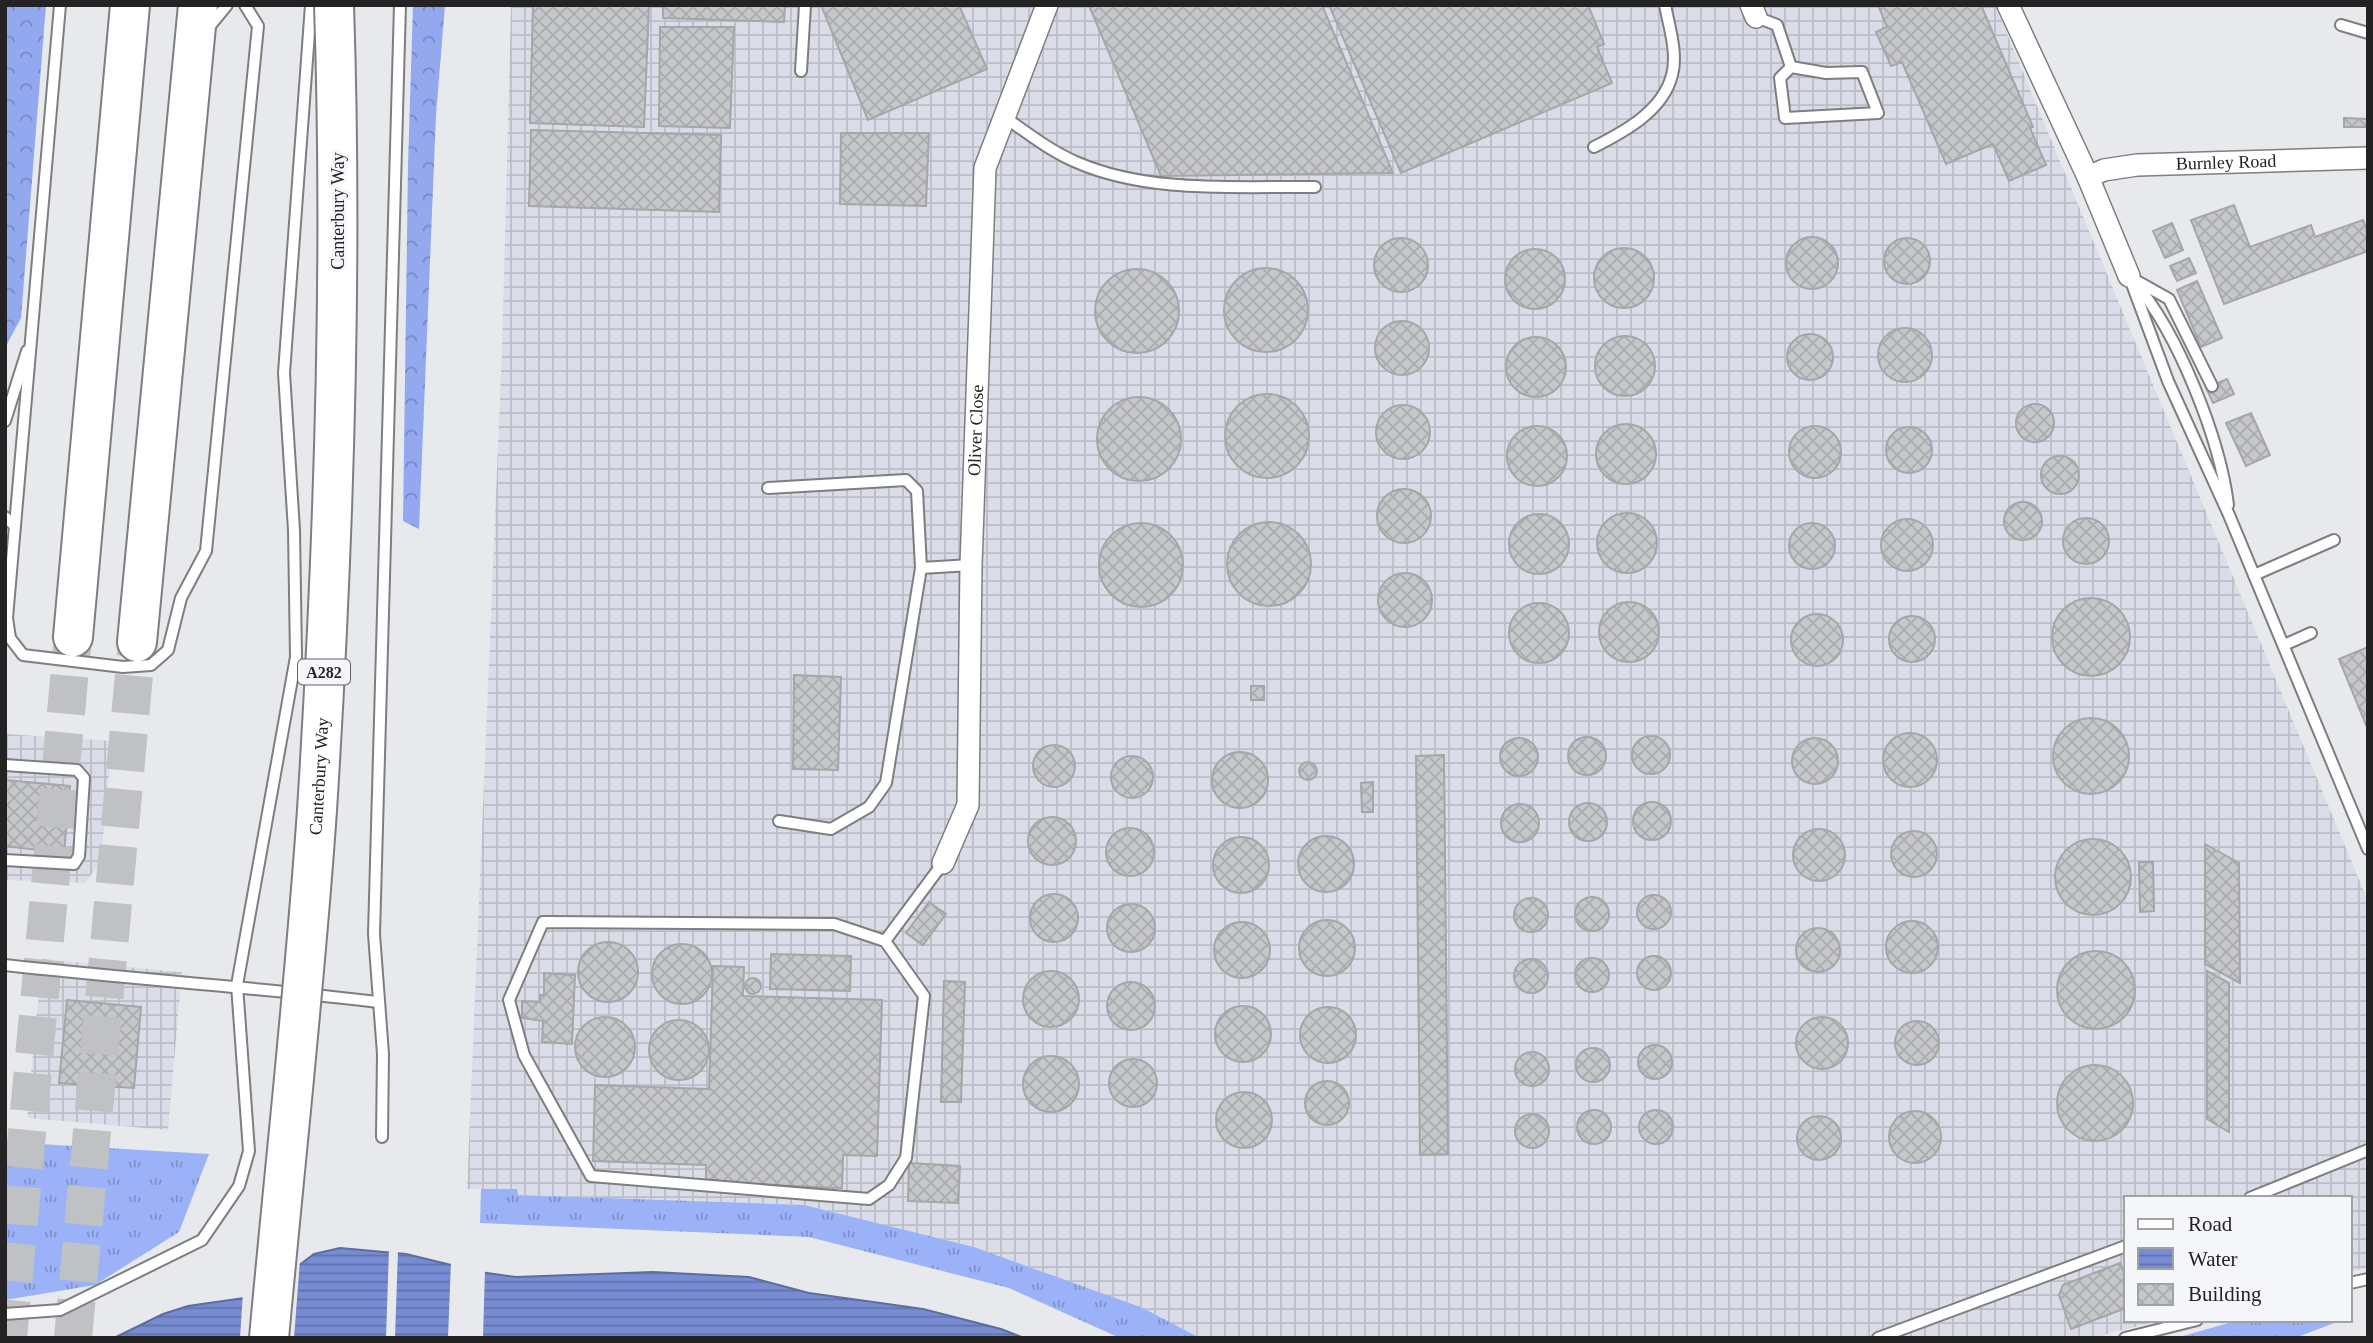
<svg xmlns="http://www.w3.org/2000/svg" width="2373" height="1343" viewBox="0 0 2373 1343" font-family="Georgia,serif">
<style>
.industrial{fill:url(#industrial-grid)}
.grass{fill:url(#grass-tufts)}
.forest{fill:url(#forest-crowns)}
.water{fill:url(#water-rules);stroke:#5e6c9e;stroke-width:2}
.pier{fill:#e7e9ec}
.building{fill:url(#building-cross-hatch);stroke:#a5a6a9;stroke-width:2}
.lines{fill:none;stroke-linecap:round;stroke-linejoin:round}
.highway-tunnel{stroke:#c0c1c4;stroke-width:38;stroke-dasharray:38 19;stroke-linecap:butt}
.lane-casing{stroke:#7d7e80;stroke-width:14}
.street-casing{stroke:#7d7e80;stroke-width:24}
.highway-casing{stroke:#7d7e80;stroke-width:42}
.lane{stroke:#fff;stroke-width:10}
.street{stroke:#fff;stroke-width:21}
.highway{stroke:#fff;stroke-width:38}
.highway-bridge-casing{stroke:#7d7e80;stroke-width:42;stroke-linecap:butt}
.highway-bridge{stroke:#fff;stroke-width:38}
.labels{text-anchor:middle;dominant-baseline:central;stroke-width:6;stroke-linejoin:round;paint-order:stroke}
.shield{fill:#f5f6f9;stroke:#626264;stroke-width:2}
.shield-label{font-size:16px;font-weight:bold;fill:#232324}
.street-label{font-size:18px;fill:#232324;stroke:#f5f6f9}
</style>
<defs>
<pattern id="industrial-grid" width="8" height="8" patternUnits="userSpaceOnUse" patternTransform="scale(1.75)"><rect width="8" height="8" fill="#dadde7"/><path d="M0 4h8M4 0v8" fill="none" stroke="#bbbdc6"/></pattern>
<pattern id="grass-tufts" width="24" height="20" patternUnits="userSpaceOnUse" patternTransform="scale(1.75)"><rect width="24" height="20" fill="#9bb2f8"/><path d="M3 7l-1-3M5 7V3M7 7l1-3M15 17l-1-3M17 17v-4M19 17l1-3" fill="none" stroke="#7e90c9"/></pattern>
<pattern id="forest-crowns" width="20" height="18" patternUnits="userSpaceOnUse" patternTransform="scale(1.75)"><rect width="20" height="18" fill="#92a9f0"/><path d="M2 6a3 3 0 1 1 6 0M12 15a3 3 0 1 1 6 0" fill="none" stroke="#7789c2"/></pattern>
<pattern id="water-rules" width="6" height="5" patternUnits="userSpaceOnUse" patternTransform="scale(1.75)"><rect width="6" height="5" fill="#778cd2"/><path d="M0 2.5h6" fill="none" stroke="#6172aa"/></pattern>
<pattern id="building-cross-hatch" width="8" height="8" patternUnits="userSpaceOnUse" patternTransform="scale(1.75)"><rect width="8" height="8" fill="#c6c7ca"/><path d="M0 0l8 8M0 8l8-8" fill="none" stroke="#aaabad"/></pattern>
</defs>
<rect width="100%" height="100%" fill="#e7e9ec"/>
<g class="industrial">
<polygon points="511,5 1995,5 2368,901 2368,1267 2350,1272 2350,1198 2126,1198 2126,1320 2162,1320 2092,1338 1200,1338 1143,1308 974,1247 804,1205 517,1195 517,1189 467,1189 502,351"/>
<polygon points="5,734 112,741 101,861 85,883 5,880"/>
<polygon points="42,959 182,972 168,1130 27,1118"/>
</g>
<g class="grass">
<polygon points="5,1142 209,1154 179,1232 95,1285 5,1300"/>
<polygon points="481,1189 517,1189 518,1195 804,1205 974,1247 1143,1308 1200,1338 1120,1338 1009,1288 809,1237 480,1223"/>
<polygon points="2239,1320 2342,1320 2295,1338 2176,1338"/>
</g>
<g class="forest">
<polygon points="5,5 46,5 21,318 5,348"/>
<polygon points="413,5 445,5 436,115 419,529 403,521 408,165"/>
</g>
<polygon class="water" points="340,1248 406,1254 480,1272 516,1277 653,1272 749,1277 809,1293 923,1309 1001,1329 1024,1338 114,1338 163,1314 188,1306 292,1291 294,1269 314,1254"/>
<g class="pier">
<polygon points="389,1249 398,1250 395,1338 386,1338"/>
<polygon points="300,1260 294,1338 240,1338 243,1292 289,1287 292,1266"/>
<polygon points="451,1261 485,1269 483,1338 448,1338"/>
</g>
<g class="building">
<polygon points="533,5 649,5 644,127 530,123"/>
<polygon points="663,5 785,5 784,22 663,18"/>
<polygon points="821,5 959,5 987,69 868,120"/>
<polygon points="1096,5 1322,5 1393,173 1161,176 1090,8"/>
<polygon points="1329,5 1588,5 1604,44 1597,47 1612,83 1401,173"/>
<polygon points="1878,5 1981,5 2033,127 2030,128 2046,165 2009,181 1993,144 1946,164 1902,62 1891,66 1876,32 1887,27"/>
<polygon points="660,27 734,27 730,128 659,126"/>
<polygon points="2344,118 2368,119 2368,127 2344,127"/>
<polygon points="531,130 721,135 719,212 529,206"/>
<polygon points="841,133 929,133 926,206 840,204"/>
<polygon points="2234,205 2250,247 2311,225 2315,237 2363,220 2368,232 2368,251 2224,304 2191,220"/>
<polygon points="2172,223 2183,250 2165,258 2153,231"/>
<circle cx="1812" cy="263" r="26"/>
<circle cx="1401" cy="265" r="27"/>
<circle cx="1907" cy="261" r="23"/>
<circle cx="1624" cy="278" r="30"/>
<circle cx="1535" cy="279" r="30"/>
<polygon points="2189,258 2196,273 2177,281 2170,266"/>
<circle cx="1266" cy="310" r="42"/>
<circle cx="1137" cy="311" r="42"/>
<polygon points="2197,281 2222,338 2201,347 2177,290"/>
<circle cx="1402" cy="348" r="27"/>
<circle cx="1905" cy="355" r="27"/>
<circle cx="1810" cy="357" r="23"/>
<circle cx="1625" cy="366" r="30"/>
<circle cx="1536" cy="367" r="30"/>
<polygon points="2227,379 2234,394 2213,403 2206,388"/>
<circle cx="1267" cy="436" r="42"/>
<circle cx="1139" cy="439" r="42"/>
<circle cx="2035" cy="423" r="19"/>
<circle cx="1403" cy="432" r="27"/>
<polygon points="2251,413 2270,455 2246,466 2226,423"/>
<circle cx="1626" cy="454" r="30"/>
<circle cx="1815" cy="452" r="26"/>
<circle cx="1537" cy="456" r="30"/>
<circle cx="1909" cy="450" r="23"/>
<circle cx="2060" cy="475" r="19"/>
<circle cx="1404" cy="516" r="27"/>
<circle cx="2023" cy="521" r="19"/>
<circle cx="1627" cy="543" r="30"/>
<circle cx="1539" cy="544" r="30"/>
<circle cx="2086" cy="541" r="23"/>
<circle cx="1907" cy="545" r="26"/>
<circle cx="1269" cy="564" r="42"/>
<circle cx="1141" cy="565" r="42"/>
<circle cx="1812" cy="546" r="23"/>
<circle cx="1405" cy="600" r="27"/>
<circle cx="2091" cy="637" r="39"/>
<circle cx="1629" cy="632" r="30"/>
<circle cx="1539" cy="633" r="30"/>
<circle cx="1817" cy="640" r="26"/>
<circle cx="1912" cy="639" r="23"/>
<polygon points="2368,647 2368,724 2366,725 2339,659"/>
<polygon points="794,675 841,677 838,770 793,769"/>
<rect x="1251" y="686" width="13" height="14"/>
<circle cx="2091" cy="756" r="38"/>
<circle cx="1910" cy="760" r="27"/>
<circle cx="1651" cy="755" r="19"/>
<circle cx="1587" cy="756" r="19"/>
<circle cx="1815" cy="761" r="23"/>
<circle cx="1519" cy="757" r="19"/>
<circle cx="1054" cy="766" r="21"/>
<circle cx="1240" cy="780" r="28"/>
<polygon points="1444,755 1448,1154 1420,1155 1416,756"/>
<circle cx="1132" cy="777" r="21"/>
<circle cx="1308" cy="771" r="9"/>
<polygon points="5,780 70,786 64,853 5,846"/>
<polygon points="1373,782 1373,812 1362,812 1361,783"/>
<circle cx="1652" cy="821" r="19"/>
<circle cx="1588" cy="822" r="19"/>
<circle cx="1520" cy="823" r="19"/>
<circle cx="1052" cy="841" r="24"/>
<circle cx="1130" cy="852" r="24"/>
<circle cx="1819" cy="855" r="26"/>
<circle cx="1914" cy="854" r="23"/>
<circle cx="1326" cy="864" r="28"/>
<circle cx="1241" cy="865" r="28"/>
<circle cx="2093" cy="877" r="38"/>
<polygon points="2205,844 2239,863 2240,983 2205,964"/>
<polygon points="2139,862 2153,862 2154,911 2140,912"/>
<circle cx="1054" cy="918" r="24"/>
<circle cx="1654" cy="912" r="17"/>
<circle cx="1592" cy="914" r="17"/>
<circle cx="1531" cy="915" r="17"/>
<polygon points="929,902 946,914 923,945 906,933"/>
<circle cx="1131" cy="928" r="24"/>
<circle cx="1327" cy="948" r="28"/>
<circle cx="1912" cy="947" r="26"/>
<circle cx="1242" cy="950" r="28"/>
<circle cx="1818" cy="950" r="22"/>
<circle cx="608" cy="972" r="30"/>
<circle cx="682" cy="974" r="30"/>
<circle cx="2096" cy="990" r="39"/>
<polygon points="771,954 851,956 850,991 770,989"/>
<circle cx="1654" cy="973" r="17"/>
<circle cx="1592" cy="975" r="17"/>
<circle cx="1531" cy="976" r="17"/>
<polygon points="713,966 744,967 743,996 882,1000 877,1156 843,1155 842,1188 706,1183 706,1165 593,1161 595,1085 709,1089"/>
<circle cx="1051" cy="999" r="28"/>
<polygon points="2207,971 2229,983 2229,1132 2207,1119"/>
<polygon points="544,973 575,975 572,1044 542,1042 543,1021 522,1018 522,1001 540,1002 540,995 544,995"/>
<circle cx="753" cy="986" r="8"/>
<polygon points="944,981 965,982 961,1102 941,1102"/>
<circle cx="1131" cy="1006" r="24"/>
<polygon points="67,1000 141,1007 134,1088 59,1083"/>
<circle cx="1243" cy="1034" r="28"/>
<circle cx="1328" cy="1035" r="28"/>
<circle cx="605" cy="1047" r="30"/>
<circle cx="1822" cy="1043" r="26"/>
<circle cx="679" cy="1050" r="30"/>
<circle cx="1917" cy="1043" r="22"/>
<circle cx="1655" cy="1062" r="17"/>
<circle cx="1593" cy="1065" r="17"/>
<circle cx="1532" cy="1069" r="17"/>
<circle cx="1051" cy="1084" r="28"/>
<circle cx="1133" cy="1083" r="24"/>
<circle cx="2095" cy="1103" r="38"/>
<circle cx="1327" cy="1103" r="22"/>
<circle cx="1244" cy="1120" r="28"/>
<circle cx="1594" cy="1127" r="17"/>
<circle cx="1656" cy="1127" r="17"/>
<circle cx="1915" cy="1137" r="26"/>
<circle cx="1532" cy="1131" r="17"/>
<circle cx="1819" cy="1138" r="22"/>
<polygon points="909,1163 960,1166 958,1203 908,1201"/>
<polygon points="2120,1263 2126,1278 2126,1308 2071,1329 2059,1295 2063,1285"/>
</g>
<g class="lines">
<g class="highway-tunnel">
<polyline points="8,1338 73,637"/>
<polyline points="73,1338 137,642"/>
</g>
<g class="lane-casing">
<g id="lane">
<polyline points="60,5 7,618 10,638 23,655 123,667 151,665 168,650 181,598 206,551 258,26 245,5"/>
<polyline points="1756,17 1777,25 1791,67"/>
<polyline points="2341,25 2368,33"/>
<polyline points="209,27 227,5"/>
<polygon points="1791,67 1826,73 1862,72 1878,113 1785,118 1780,78"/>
<polyline points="801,71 805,5"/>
<path d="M1003,116C1026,132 1050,151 1076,162C1149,194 1237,186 1315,187"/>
<path d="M1594,147C1624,132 1663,111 1672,75C1678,54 1669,26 1665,5"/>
<polyline points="2129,276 2168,381 2229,515 2368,849"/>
<polyline points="2137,281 2169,299 2212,386"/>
<path d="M2135,283C2178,333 2220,439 2228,505"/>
<polyline points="5,421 27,351"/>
<polyline points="768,488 906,480 917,491 921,568 971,565"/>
<polyline points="5,517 15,526"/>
<polyline points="2254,575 2334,540"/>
<polyline points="2284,645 2311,633"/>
<polyline points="5,765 77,770 84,778 79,856 74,864 5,860"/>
<polyline points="779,821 831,829 869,807 886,783 921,568"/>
<polyline points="885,941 924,996 906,1158 889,1185 869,1199 591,1176 524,1055 509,1000 543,922 834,924 885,941 943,863"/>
<path d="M5,965C130,979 254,987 378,1002"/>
<polyline points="382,1137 383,1054 374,934 400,5"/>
<polyline points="2250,1198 2368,1150"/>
<polyline points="2350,1283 2368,1279"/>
<polyline points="5,1314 60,1310 202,1240 239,1186 249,1151 237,985 296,657 294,530 284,373 311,5"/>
<polyline points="1878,1338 2126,1246"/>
<polyline points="2125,1338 2197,1320"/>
</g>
</g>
<g class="street-casing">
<g id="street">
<polyline points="1751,5 1756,17"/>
<polyline points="2008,5 2088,177 2129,276"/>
<path id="s1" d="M2088,177L2104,170L2137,165L2368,158"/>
<path id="s2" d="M943,863L968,805L971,565L985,168L1047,5"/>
</g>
</g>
<g class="highway-casing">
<g id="highway">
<polyline points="73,637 130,5"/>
<polyline points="137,642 198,5"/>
</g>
</g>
<use href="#lane" class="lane"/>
<use href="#street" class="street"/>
<use href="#highway" class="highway"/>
<g class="highway-bridge-casing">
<g id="highway-bridge">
<path id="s3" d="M269,1338C285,1162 305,986 317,810C334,542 343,274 334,5"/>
</g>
</g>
<use href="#highway-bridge" class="highway-bridge"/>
</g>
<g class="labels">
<rect class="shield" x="298" y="659.5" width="52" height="25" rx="5"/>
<g class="shield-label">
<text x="324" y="672">A282</text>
</g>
<g class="street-label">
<text stroke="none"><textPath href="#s1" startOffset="140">Burnley Road</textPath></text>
<text transform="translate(338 211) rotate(-90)">Canterbury Way</text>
<text stroke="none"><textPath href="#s2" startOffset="438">Oliver Close</textPath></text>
<text stroke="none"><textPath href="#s3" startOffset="564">Canterbury Way</textPath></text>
</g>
</g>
<rect width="2373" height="1343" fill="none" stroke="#232324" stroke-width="14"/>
<rect x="2124" y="1196" width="228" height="126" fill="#f5f6f9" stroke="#a1a2a4" stroke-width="2"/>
<rect x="2138" y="1219" width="35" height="10" fill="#ffffff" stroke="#a1a2a4" stroke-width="2"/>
<text x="2188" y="1231" font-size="21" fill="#232324">Road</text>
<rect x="2138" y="1248" width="35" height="21" fill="url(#water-rules)" stroke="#a1a2a4" stroke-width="2"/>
<text x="2188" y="1266" font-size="21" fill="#232324">Water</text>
<rect x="2138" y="1284" width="35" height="21" fill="url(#building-cross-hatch)" stroke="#a1a2a4" stroke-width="2"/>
<text x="2188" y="1301" font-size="21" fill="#232324">Building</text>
</svg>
